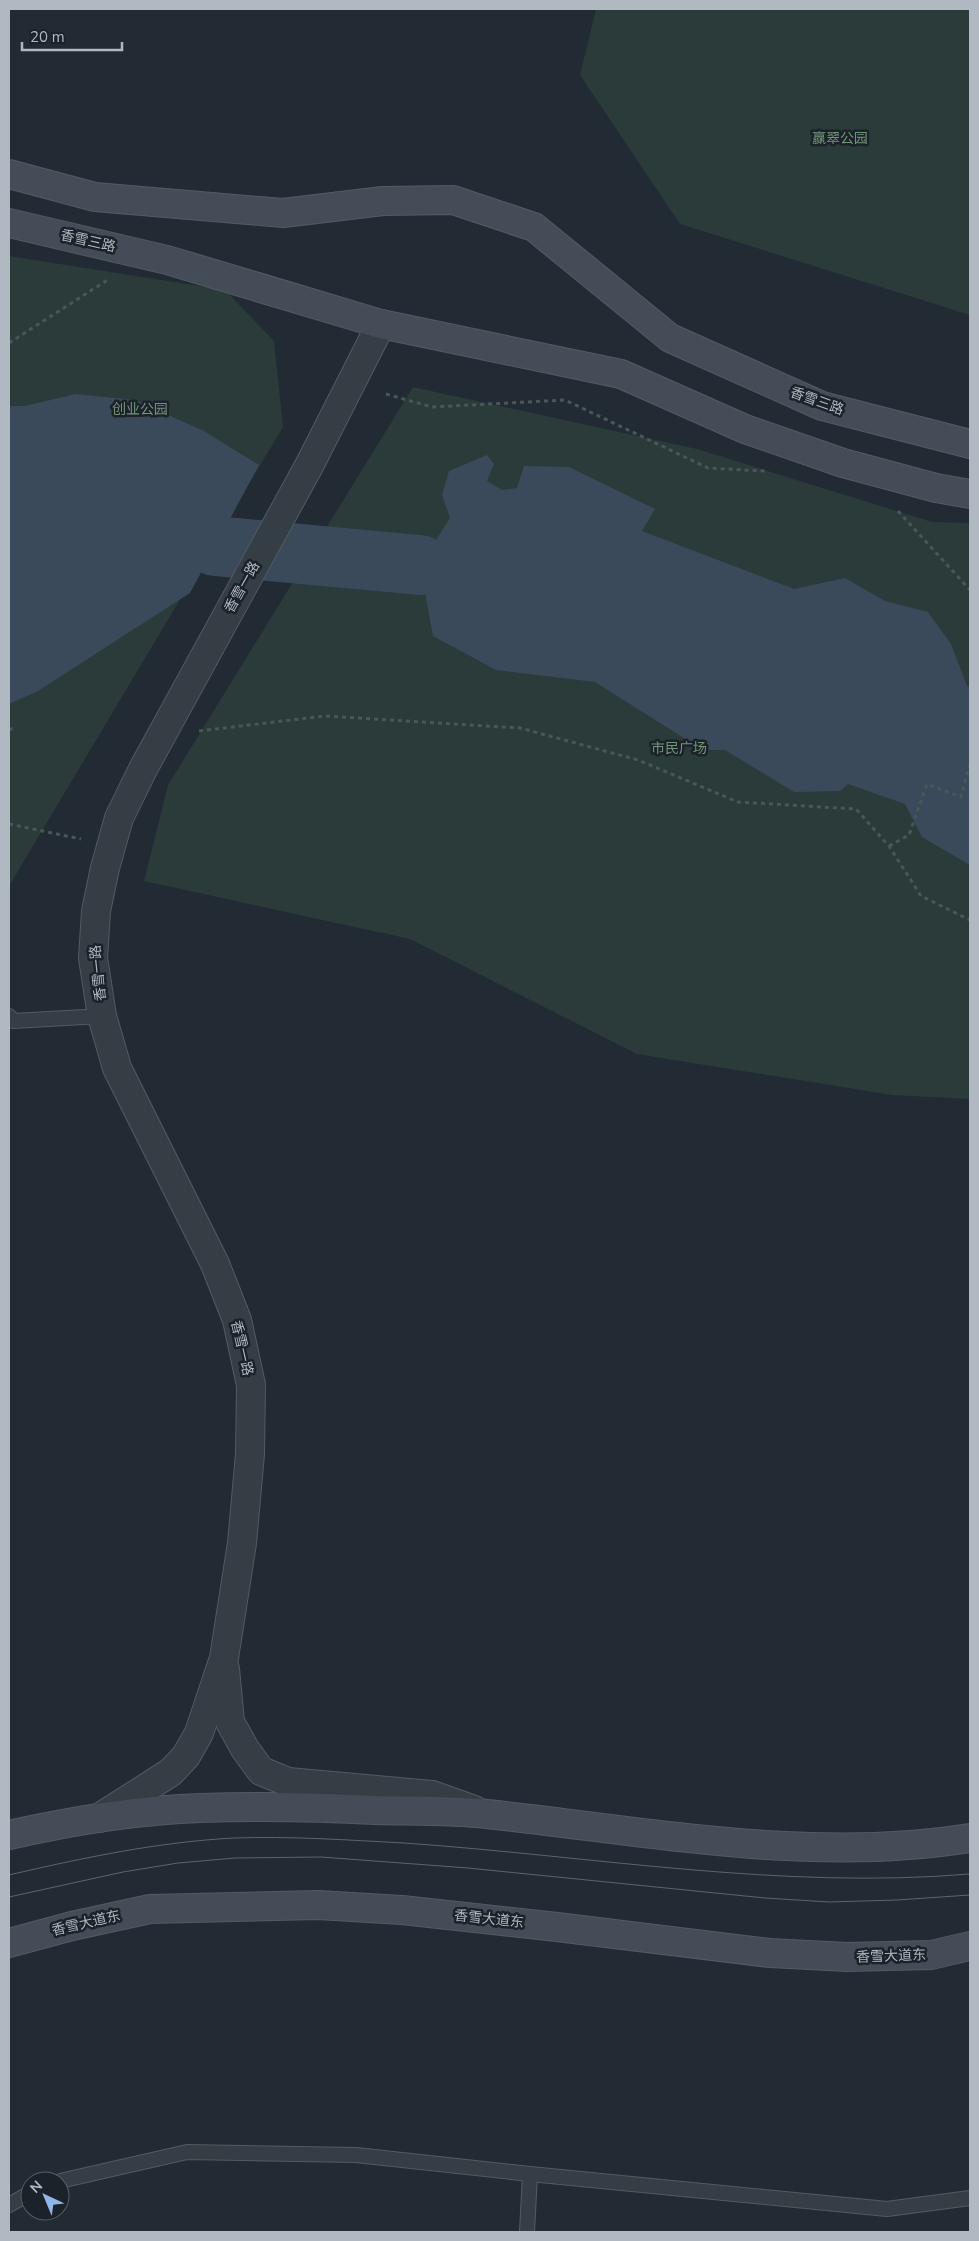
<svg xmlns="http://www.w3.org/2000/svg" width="979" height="2241" viewBox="0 0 979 2241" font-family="'Nunito Sans','Noto Sans SC',sans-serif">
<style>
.green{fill:#2a3b3a}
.water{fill:#3a4a5b}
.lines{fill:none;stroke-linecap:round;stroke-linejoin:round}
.river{stroke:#3a4a5b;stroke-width:60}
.lane-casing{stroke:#535b62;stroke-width:16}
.street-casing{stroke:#535b62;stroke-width:30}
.secondary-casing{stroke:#535b62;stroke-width:30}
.path{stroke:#485859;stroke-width:3;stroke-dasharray:4 4;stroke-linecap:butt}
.lane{stroke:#353d45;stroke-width:14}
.street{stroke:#353d45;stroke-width:28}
.secondary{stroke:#444c57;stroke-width:28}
.tram{stroke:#5c646e;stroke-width:1}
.labels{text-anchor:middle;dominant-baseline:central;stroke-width:5;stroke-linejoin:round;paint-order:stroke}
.park-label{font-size:14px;fill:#729478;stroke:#1b2229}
.street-label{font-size:14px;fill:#b0b8c1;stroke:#1b2229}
</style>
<rect width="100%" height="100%" fill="#222b34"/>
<g class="green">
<polygon points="596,9 969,9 970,315 680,224 580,75"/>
<polygon points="9,256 225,290 274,341 283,427 9,886"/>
<polygon points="413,387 697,449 932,522 970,523 970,1099 892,1095 637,1054 410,939 144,881 168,785"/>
</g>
<g class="water">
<polygon points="76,394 135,400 204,431 259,465 190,593 38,691 9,704 9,406 25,406"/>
<polygon points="487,455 494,464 487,481 502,490 517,488 524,466 569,467 655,509 642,531 794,589 845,578 885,601 928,612 951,644 967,686 970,687 970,865 922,837 905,804 848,784 840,791 794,792 725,750 703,750 595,682 496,670 433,636 420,565 450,518 442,495 449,471"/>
</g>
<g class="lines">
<polyline class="river" points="215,546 420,565"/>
<g class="lane-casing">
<g id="lane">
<polyline points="9,1016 13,1021 102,1016"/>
<polyline points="60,2181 187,2152 356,2155 530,2174 887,2209 970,2198"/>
<polyline points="9,2205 30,2193"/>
<polyline points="527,2232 530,2174"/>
</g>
</g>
<g class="street-casing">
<g id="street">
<polyline points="225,1669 230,1722 245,1749 261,1771 288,1782 432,1795 474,1810"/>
<polyline points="99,1818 171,1772 186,1756 199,1733 224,1658 242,1543 250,1454 251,1385 237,1320 215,1264 117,1068 102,1016 93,958 96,911 105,868 119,818 143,769 310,464 381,324"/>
</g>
</g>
<g class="secondary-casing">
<g id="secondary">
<polyline points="9,174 95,197 283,213 383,201 453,200 534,227 670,338 822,406 970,444"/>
<polyline points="9,223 167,260 381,324 621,374 745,429 843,463 936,488 970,494"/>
<path d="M9,1835C71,1821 138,1810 201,1808C259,1806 317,1807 376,1810C413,1811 450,1810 487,1814C647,1831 810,1864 970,1838"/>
<polyline points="9,1943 72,1926 150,1909 318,1905 402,1910 557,1927 770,1953 847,1957 931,1955 970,1946"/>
</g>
</g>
<g class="path">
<polyline points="9,343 109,279"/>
<polyline points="386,394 432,407 565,400 708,468 765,471"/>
<polyline points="898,511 970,590"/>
<polyline points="9,730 13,728"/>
<polyline points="199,731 325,716 520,728 638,760 738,802 856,809 889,846 921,896 970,920"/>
<polyline points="9,824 81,839"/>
<polyline points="889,846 909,835 927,784 961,797 970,764"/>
</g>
<use href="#lane" class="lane"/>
<use href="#street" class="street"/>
<use href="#secondary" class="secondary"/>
<g class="tram">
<path d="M9,1875C82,1858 158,1842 234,1838C291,1836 347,1840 404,1843C592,1856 781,1890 970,1874"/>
<polyline points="9,1897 123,1872 178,1863 235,1858 321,1857 468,1868 765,1898 829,1902 897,1900 970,1895"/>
</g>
</g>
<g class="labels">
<g class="park-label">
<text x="840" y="138">赢翠公园</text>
<text x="140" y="409">创业公园</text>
<text x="679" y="748">市民广场</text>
</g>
<g class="street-label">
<text transform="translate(88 241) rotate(13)">香雪三路</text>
<text transform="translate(817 401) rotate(20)">香雪三路</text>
<text transform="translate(242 587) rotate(-61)">香雪一路</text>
<text transform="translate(98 973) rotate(-96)">香雪一路</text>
<text transform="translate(242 1348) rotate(77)">香雪一路</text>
<text transform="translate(489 1919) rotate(6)">香雪大道东</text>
<text transform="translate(86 1923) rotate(-13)">香雪大道东</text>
<text transform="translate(891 1956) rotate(-2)">香雪大道东</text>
</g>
</g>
<rect width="979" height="2241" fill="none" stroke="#b0b8c1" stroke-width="20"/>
<g transform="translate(45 2196) rotate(316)"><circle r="24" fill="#1b2229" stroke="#575e66"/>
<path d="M0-4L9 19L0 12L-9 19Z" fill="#8eb7e8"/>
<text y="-8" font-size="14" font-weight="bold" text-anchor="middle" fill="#b0b8c1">N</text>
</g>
<path d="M22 42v8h100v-8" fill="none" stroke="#b0b8c1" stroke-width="2.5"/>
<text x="30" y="42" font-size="15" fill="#b0b8c1" stroke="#1b2229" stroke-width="4" paint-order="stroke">20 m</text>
</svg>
